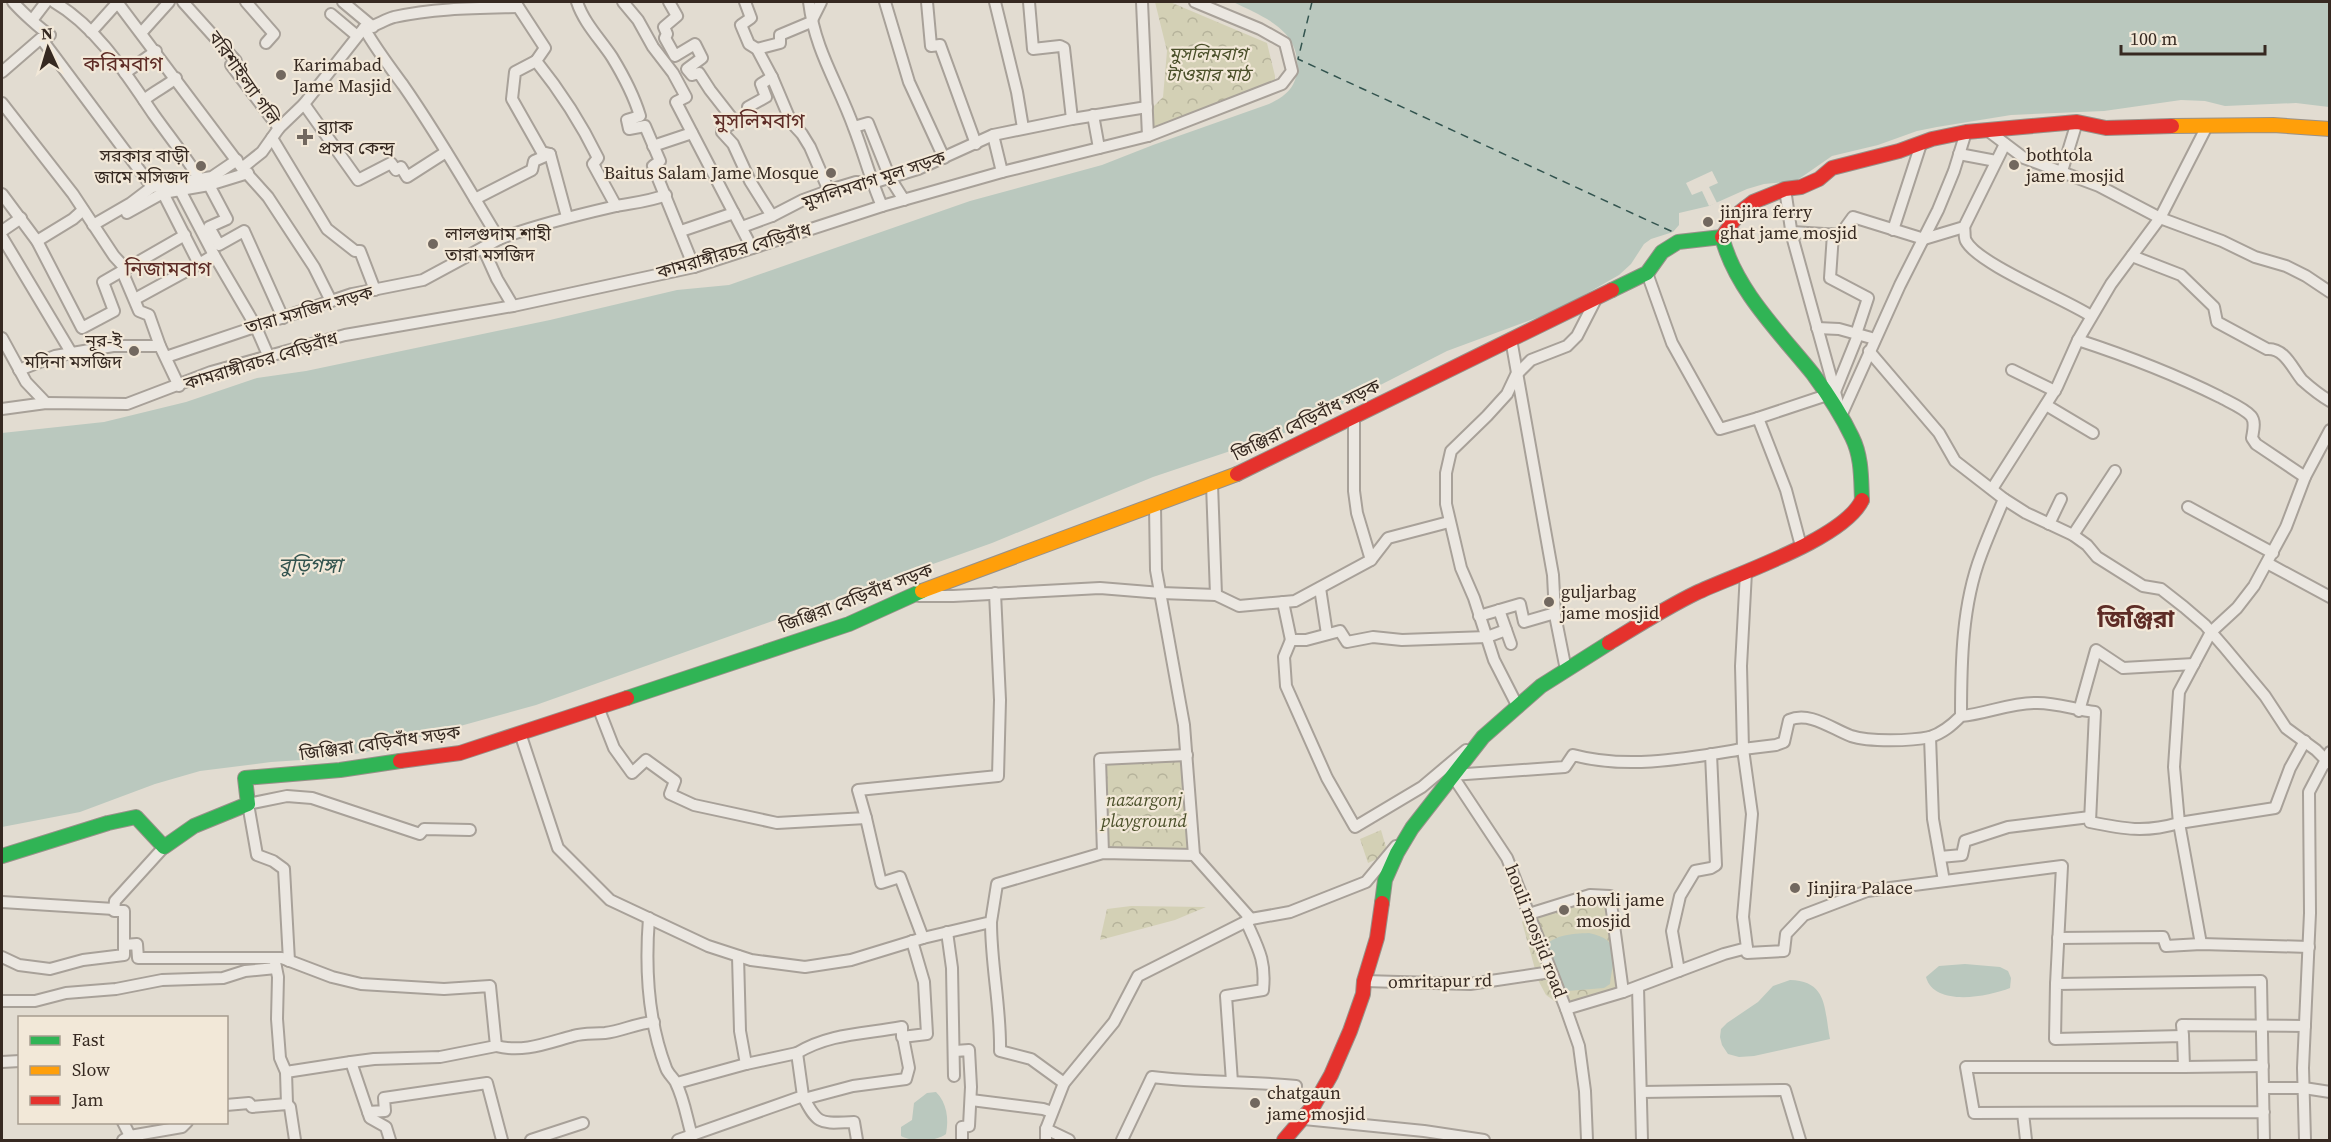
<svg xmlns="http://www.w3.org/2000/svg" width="2331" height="1142" viewBox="0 0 2331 1142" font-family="'Source Serif 4','Noto Sans Bengali',serif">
  <defs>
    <pattern id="park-crowns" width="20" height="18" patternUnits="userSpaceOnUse" patternTransform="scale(1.5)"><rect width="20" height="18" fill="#d3d0b5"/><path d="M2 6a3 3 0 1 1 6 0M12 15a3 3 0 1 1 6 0" fill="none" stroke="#b6b39b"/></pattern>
  </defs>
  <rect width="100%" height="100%" fill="#e2dcd1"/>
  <g fill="url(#park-crowns)">
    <path d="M1155 2H1170L1267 43 1275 76V84L1151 129 1152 108 1163 97 1167 51Z"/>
    <path d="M1187 755 1194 855 1103 853 1100 759Z"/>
    <path d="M1381 830 1388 854 1368 863 1360 839Z"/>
    <path d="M1572 899 1612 901C1623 924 1630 968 1617 991L1566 1009 1546 995 1538 980 1522 922 1529 914Z"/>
    <path d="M1131 906 1206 907 1175 920 1100 940 1107 909Z"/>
  </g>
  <g fill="#bac8be">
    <path d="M1233 2H2329V107L2296 103 2225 106 2205 101 2181 100 2104 111 2011 115 1937 127 1917 131 1878 145 1832 156 1796 181 1764 184 1747 189 1709 206 1679 213V225L1673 232 1651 239 1644 244 1631 264 1619 275 1558 310 1447 351 1290 431 1153 477 992 543 536 705 366 752 331 758 271 762 200 771 155 784 80 812 2 827V433L104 422 186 402 257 378 306 371 550 320 677 290 729 285 970 201 1102 165 1153 145 1269 104C1284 97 1295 89 1297 71 1301 30 1264 17 1233 2Z"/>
    <path d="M1589 933C1623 940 1613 958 1610 984L1604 988 1567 991 1560 984 1543 947C1557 934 1571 934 1589 933Z"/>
    <path d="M1965 964 2000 967 2008 971 2011 978 2010 988C1987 997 1934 1007 1926 977L1939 966Z"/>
    <path d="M1790 980C1828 981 1824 1009 1830 1039L1754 1056 1739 1057 1728 1054 1722 1045 1720 1037 1721 1029 1727 1023 1758 1002 1773 986Z"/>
    <path d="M936 1092C947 1103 949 1119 946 1134 936 1142 911 1142 901 1136V1127L912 1120 914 1103 927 1093Z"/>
  </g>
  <path fill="#e2dcd1" d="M1712 171 1718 183 1709 187 1717 203 1709 206 1702 191 1692 195 1686 183Z"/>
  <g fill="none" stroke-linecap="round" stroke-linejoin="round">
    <path stroke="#33544f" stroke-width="1.5" stroke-dasharray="8 6" stroke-linecap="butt" d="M1312 2 1298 59 1673 232"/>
    <defs>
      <g id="street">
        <path d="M54 2C97 27 126 74 154 115 169 136 185 156 199 178"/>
        <path d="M117 2 242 168 268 197 314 267 331 301"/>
        <path d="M183 2 236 61 231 65 279 128"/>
        <path d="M246 2 274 34 266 43"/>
        <path d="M343 2 373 27"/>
        <path d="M515 2 545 48 536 61C561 92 581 123 598 158L593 164 616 206"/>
        <path d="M577 2C584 23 600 39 612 57 623 75 634 96 640 116L627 120 629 129 645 126 660 161 653 166 694 267"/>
        <path d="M623 2 638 20 653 47 673 73 686 97 676 102 752 248"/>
        <path d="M669 2 677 16 664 27 667 34 665 38 675 56 695 44 702 58 687 69 692 75 699 73 710 90 735 122 723 129 722 132 733 144 750 181 772 216"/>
        <path d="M745 2 751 18 741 25 749 44 757 49 772 77 791 122 802 134 810 147 829 191"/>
        <path d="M809 2C815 51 838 83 854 128 864 154 871 181 882 206"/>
        <path d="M885 2 909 82 944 158"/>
        <path d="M927 2 931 46 940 45 976 144"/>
        <path d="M995 2 1017 92 1023 128"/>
        <path d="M1029 2 1033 49 1060 46 1064 48 1072 119"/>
        <path d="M1142 2 1148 136"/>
        <path d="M331 14 356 35"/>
        <path d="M33 19 46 2"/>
        <path d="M91 32 118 2"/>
        <path d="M142 32 169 2"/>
        <path d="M43 41 152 187"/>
        <path d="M757 49 780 43V35L811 22 821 2"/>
        <path d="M536 61 515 72 512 99 542 152 550 154 567 217"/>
        <path d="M2 72 40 39 43 41 50 35C40 29 21 11 13 2"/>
        <path d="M125 73 156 51"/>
        <path d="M144 100C155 91 165 87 176 78"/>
        <path d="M2 103 73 194 114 256 126 269 122 271 139 311 149 315 160 346 179 386"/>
        <path d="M304 104 358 180 391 163 396 170 401 167 407 177 446 152"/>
        <path d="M1093 115 1099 148"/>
        <path d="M735 122 749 114 748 107 766 97 761 84 772 77"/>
        <path d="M854 127 868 123 890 178 904 200"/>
        <path d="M1987 130 2024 158 2099 186 2160 218 2222 241 2255 257 2286 266 2306 276 2330 292"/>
        <path d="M993 135 1002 172"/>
        <path d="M272 138 327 229 355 251H360L375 290"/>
        <path d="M653 146 692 133"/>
        <path d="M1959 154 1996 161"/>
        <path d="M242 168 262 152 279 128 304 104 364 28C375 27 383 20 394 17 434 8 477 8 518 7"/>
        <path d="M2062 171 2077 122"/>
        <path d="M248 173 209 185 227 219 209 227 219 245 244 231 283 318"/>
        <path d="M165 185 163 193 199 264 214 255 255 325 268 355"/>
        <path d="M1785 189 1792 236 1840 410"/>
        <path d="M181 192 214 255"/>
        <path d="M2 194 37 241 82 328 114 311 103 282 122 271"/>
        <path d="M475 199 532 170 534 161 550 154"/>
        <path d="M127 213 163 193 209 185"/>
        <path d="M93 225 131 203 152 187 212 177 237 160"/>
        <path d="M742 227 772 216 803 200 836 188 856 182 872 183 918 169 993 135 1072 119 1147 107"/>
        <path d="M1964 227C1965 231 1964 238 1966 241 1978 264 2065 299 2091 316"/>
        <path d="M1893 230 1921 144"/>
        <path d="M2 231 21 218"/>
        <path d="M681 231 734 213"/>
        <path d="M1792 232 1840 235 1853 217 1924 239 1964 227 2005 144"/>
        <path d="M1833 234 1830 278 1868 298 1856 334"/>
        <path d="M2 237 72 354"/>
        <path d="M499 239C536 225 573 216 612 207 630 203 648 202 666 195"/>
        <path d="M37 241 73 219 83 210"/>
        <path d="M483 248 497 279 513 306"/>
        <path d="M2132 256 2181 275 2214 307 2217 322 2267 349C2285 348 2292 368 2302 380 2311 388 2319 395 2330 401"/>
        <path d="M126 269 185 235"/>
        <path d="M1647 273 1672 343 1720 429 1758 418 1786 490 1801 546"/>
        <path d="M135 299 199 264"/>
        <path d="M1817 328 1839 329 1875 339"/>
        <path d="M2 338 26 382 46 403"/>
        <path d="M1511 339 1553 575 1555 615 1566 670"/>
        <path d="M2078 340C2127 356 2174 374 2220 397 2229 402 2244 408 2251 416 2256 422 2253 431 2252 438L2256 444 2305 477"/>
        <path d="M1869 351 1939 433 1955 461 2004 499 2026 513 2073 535 2087 545 2097 557 2143 586 2161 589 2184 607 2205 625 2225 648 2265 696 2286 728 2316 750 2330 764"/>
        <path d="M166 357 352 294 423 280 499 239C468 188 438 135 403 85 389 66 376 49 364 28"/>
        <path d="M19 370 55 356 113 346H160"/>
        <path d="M2012 370 2055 391"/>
        <path d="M1835 392 1858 335"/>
        <path d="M2046 405 2093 433"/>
        <path d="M2 409 46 403 127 404 211 372 345 335 513 306 694 267 882 206 1002 172 1148 136 1282 84 1292 71 1285 43 1260 29 1195 2"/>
        <path d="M1354 416V491L1357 513 1371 560"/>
        <path d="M1841 416 1900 285 1938 210 1954 171 1966 132"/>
        <path d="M1758 418 1827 395"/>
        <path d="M1212 484 1216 595"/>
        <path d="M1992 489 2057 387 2078 340 2111 284 2160 218 2207 126"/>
        <path d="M1155 506 1156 570 1184 725 1194 855"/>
        <path d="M2188 507 2273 553"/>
        <path d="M2049 524 2061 499"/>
        <path d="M2073 535 2115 471"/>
        <path d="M2267 563 2330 597"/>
        <path d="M1746 572 1741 666 1743 749 1776 745 1784 742 1789 720C1810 711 1832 729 1851 736 1869 742 1911 741 1930 737 1943 733 1952 725 1961 716 1986 714 2009 703 2035 703 2055 702 2075 710 2095 712L2090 822C2124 829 2145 833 2179 823L2201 944"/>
        <path d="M1320 588 1327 634"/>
        <path d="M919 596H953L1100 588 1161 593 1216 595 1239 606 1295 601 1371 560 1388 538 1449 522"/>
        <path d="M1283 602 1291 640"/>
        <path d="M1499 610 1511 644"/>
        <path d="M1479 616 1520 604 1524 622 1555 613"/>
        <path d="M598 707 614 748 632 773 646 760 675 781 670 794 694 805 777 823 866 818 858 790 998 776 1000 700 995 593"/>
        <path d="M1518 707 1494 660 1474 598 1461 568 1446 504V473L1451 451 1487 416 1507 394 1516 375 1531 360 1567 346 1577 336 1596 299"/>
        <path d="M2079 711 2096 650 2123 668 2194 664"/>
        <path d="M1961 716C1961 662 1962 605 1981 555 1988 536 1996 518 2004 499"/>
        <path d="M520 733 558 848 610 900 708 946 751 960 805 967 851 960 923 938 991 922 997 884 1103 853 1194 855 1251 919 1138 976 1114 1022 1064 1083 1046 1129V1140"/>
        <path d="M1930 737 1933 819 1944 881"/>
        <path d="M2305 741 2290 768 2275 808 2179 823 2174 767 2179 692 2211 632 2237 608 2254 586 2286 527 2305 477 2330 430"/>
        <path d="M1743 749 1752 814 1743 917 1747 948 1724 954 1623 992 1566 1009 1507 858 1452 775 1565 767 1573 755C1628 770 1688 758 1743 749Z"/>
        <path d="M1466 750 1422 787 1355 827 1327 778 1286 686 1284 657 1291 640H1306L1340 631 1347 642 1373 637 1402 640 1487 637 1506 630"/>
        <path d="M866 818 881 883 900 877 923 938"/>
        <path d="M1103 853 1100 759 1187 755"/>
        <path d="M1940 857 1962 855 1965 841 2008 827 2090 817"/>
        <path d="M2 902 114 909"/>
        <path d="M1529 914 1590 895 1610 896 1623 992"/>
        <path d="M649 918C645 968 648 1021 666 1068 668 1074 674 1078 676 1083 684 1099 687 1119 692 1136"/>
        <path d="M1251 919 1290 912 1366 882 1396 846"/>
        <path d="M991 922C991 966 1001 1008 1000 1051L1031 1059 1064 1083"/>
        <path d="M947 932 952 968 954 1076"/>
        <path d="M2058 938 2163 937 2166 946 2201 944 2309 947"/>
        <path d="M124 945 137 944 138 958H282L332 977 361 984 444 989 490 986 496 1046 440 1057 374 1059 351 1062 370 1118 386 1127 390 1140"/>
        <path d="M1747 948V953L1784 951 1786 934 1804 915 1867 891 2062 866 2056 984"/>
        <path d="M738 956 740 1031 746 1064"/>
        <path d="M2 957 19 965 50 969 83 960 124 955V911H114L115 901 164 847"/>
        <path d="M289 961 284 869 273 861 257 855 248 804 287 796 312 798 420 834 424 829 470 830"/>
        <path d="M275 962 278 977 277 1019 280 1058 286 1072 287 1104"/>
        <path d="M1679 971 1672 931 1680 896 1695 871 1711 868 1716 865 1711 754"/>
        <path d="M1364 981 1470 984 1551 972"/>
        <path d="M1638 987 1642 1140"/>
        <path d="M2 1001H35L66 993 116 989 162 980 223 978 245 971 276 968"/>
        <path d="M1566 1009 1579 1046 1585 1091 1587 1140"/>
        <path d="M2183 1036 2182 1025 2305 1026"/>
        <path d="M496 1046C523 1053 547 1043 573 1036 583 1033 594 1034 605 1033 622 1031 637 1023 654 1022"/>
        <path d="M955 1051 969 1050 971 1087 969 1126 962 1127V1140"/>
        <path d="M2 1062 20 1061"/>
        <path d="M2184 1067 2263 1066"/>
        <path d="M286 1072 351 1062"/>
        <path d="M1232 1082 1226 996 1263 990C1266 960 1258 948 1246 921"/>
        <path d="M677 1083 746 1064 797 1053"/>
        <path d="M2265 1088H2304L2330 1092"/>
        <path d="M1641 1092 1785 1090 1800 1140"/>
        <path d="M803 1096C818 1127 822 1123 854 1122L857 1140"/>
        <path d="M804 1099 853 1086 906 1079 909 1068 903 1037"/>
        <path d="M971 1100 1043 1109 1052 1112"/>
        <path d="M226 1105 249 1103 252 1107 287 1104 290 1107 295 1140"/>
        <path d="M368 1112 385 1111 384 1098 487 1083 502 1140"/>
        <path d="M2264 1112 1974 1113 1966 1067H2184L2183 1036 2055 1039 2056 984 2261 981 2264 1140"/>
        <path d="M2023 1113 2026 1140"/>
        <path d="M1304 1119 1424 1131 1484 1140"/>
        <path d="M123 1122 130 1136"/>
        <path d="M1046 1129 1069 1140"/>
        <path d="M123 1140 130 1136 182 1127 187 1122"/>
        <path d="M531 1140 583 1123"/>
        <path d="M678 1140 803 1096 797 1053C830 1033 865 1034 902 1027V1037L927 1034 924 982 912 941"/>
        <path d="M1122 1140 1152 1077C1200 1083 1248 1081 1296 1086"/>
        <path d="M2305 1140 2303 1068 2310 913 2309 792 2330 752"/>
      </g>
      <g id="fast">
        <path d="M1722 237C1735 289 1780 333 1813 374 1827 393 1842 416 1852 437 1862 457 1861 479 1862 500"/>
        <path d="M1612 290 1647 273 1662 252 1678 242 1722 237"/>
        <path d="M627 698 849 624 922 591"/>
        <path d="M2 856 108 823 136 817 164 847 194 826 248 804 245 778 340 770 400 761"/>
        <path d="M1382 903 1385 880 1397 853 1412 828 1483 737 1541 686 1609 643"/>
      </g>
      <g id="slow">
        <path d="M2172 126 2273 125 2330 129"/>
        <path d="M922 591 1237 474"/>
      </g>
      <g id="jam">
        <path d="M1722 237 1740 212 1753 202 1785 189 1801 187 1819 179 1832 168 1899 151 1932 139 1966 132 2077 122 2106 128 2172 126"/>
        <path d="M1237 474 1612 290"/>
        <path d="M1609 643C1637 626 1667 607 1696 593 1736 574 1844 539 1862 500"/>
        <path d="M400 761 460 753 627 698"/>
        <path d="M1284 1140 1314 1105 1331 1075 1350 1031 1363 994 1364 981 1377 938 1382 903"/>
      </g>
    </defs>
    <use href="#street" stroke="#a8a199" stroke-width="14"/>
    <use href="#fast" stroke="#989189" stroke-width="16"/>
    <use href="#slow" stroke="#989189" stroke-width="16"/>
    <use href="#jam" stroke="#989189" stroke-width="16"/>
    <use href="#street" stroke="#ebe7e1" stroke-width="10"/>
    <use href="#fast" stroke="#30b455" stroke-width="14"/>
    <use href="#slow" stroke="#ff9f0a" stroke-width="14"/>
    <use href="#jam" stroke="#e5322d" stroke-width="14"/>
  </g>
  <g fill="#72685f" stroke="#f2e8d8" stroke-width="2">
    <circle cx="281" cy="75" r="6"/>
    <path d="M302 128h6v6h6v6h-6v6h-6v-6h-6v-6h6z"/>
    <circle cx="2014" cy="165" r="6"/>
    <circle cx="201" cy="166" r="6"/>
    <circle cx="831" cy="173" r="6"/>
    <circle cx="1708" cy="222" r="6"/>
    <circle cx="433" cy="244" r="6"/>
    <circle cx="134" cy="351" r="6"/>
    <circle cx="1549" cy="602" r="6"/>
    <circle cx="1795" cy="888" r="6"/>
    <circle cx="1564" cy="910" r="6"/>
    <circle cx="1255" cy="1103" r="6"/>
  </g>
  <g text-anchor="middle" stroke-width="4.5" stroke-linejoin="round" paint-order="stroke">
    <g font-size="18" font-style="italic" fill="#4b502a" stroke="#f2e8d8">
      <text x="1208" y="60">মুসলিমবাগ<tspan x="1208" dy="21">টাওয়ার মাঠ</tspan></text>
      <text x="1144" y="806">nazargonj<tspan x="1144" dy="21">playground</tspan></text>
    </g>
    <g font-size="18" fill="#362921" stroke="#f2e8d8" text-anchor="start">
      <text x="293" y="71">Karimabad<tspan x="293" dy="21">Jame Masjid</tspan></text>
      <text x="318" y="133">ব্র্যাক<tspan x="318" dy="21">প্রসব কেন্দ্র</tspan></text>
      <text x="2026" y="161">bothtola<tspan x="2026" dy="21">jame mosjid</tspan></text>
      <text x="189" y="162" text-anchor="end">সরকার বাড়ী<tspan x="189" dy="21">জামে মসিজদ</tspan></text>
      <text x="819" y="179" text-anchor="end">Baitus Salam Jame Mosque</text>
      <text x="1720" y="218">jinjira ferry<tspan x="1720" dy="21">ghat jame mosjid</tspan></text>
      <text x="445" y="240">লালগুদাম শাহী<tspan x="445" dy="21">তারা মসজিদ</tspan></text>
      <text x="122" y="347" text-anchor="end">নূর-ই<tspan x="122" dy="21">মদিনা মসজিদ</tspan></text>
      <text x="1561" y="598">guljarbag<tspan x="1561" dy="21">jame mosjid</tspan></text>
      <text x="1807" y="894">Jinjira Palace</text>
      <text x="1576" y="906">howli jame<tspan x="1576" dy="21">mosjid</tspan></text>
      <text x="1267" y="1099">chatgaun<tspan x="1267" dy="21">jame mosjid</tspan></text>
    </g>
    <g font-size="18" fill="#362921" stroke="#f2e8d8">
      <text transform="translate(244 78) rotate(55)" y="6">বরিশাইল্যা গলি</text>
      <text transform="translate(874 180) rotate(-18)" y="6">মুসলিমবাগ মূল সড়ক</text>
      <text transform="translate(734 251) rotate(-16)" y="6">কামরাঙ্গীরচর বেড়িবাঁধ</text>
      <text transform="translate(309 310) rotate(-16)" y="6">তারা মসজিদ সড়ক</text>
      <text transform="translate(261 361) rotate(-17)" y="6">কামরাঙ্গীরচর বেড়িবাঁধ</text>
      <text transform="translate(1306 420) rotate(-26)" y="6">জিঞ্জিরা বেড়িবাঁধ সড়ক</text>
      <text transform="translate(856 598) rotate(-21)" y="6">জিঞ্জিরা বেড়িবাঁধ সড়ক</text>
      <text transform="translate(380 743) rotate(-8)" y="6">জিঞ্জিরা বেড়িবাঁধ সড়ক</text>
      <text transform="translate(1536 931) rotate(69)" y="6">houli mosjid road</text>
      <text transform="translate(1440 981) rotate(-1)" y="6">omritapur rd</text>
    </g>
    <g font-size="20" font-style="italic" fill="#33544f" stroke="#f2e8d8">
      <text x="310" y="572">বুড়িগঙ্গা</text>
    </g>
    <g font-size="21" fill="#5e2c26" stroke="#f2e8d8">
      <text x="123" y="71">করিমবাগ</text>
      <text x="759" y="128">মুসলিমবাগ</text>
      <text x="168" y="276">নিজামবাগ</text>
    </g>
    <g font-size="24" font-weight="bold" fill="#5e2c26" stroke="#f2e8d8">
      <text x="2136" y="627">জিঞ্জিরা</text>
    </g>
  </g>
  <rect width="2331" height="1142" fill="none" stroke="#362921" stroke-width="6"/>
  <rect x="18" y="1016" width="210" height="108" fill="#f2e8d8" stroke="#a79c8f" stroke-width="1.5"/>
  <rect x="30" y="1036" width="30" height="9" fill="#30b455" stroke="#a79c8f" stroke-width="1.5"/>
  <text x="72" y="1046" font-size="18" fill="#362921">Fast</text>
  <rect x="30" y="1066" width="30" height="9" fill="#ff9f0a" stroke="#a79c8f" stroke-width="1.5"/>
  <text x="72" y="1076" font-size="18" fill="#362921">Slow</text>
  <rect x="30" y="1096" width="30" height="9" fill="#e5322d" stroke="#a79c8f" stroke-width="1.5"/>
  <text x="72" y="1106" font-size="18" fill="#362921">Jam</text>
  <g transform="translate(48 48) rotate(356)" stroke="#f2e8d8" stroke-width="4.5" paint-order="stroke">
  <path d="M0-4.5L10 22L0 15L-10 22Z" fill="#362921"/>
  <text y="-9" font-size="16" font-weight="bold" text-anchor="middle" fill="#362921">N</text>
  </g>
  <path d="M2121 45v9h144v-9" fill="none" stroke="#362921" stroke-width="3"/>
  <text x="2130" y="45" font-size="18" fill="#362921" stroke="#f2e8d8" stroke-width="4.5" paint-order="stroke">100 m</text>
</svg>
